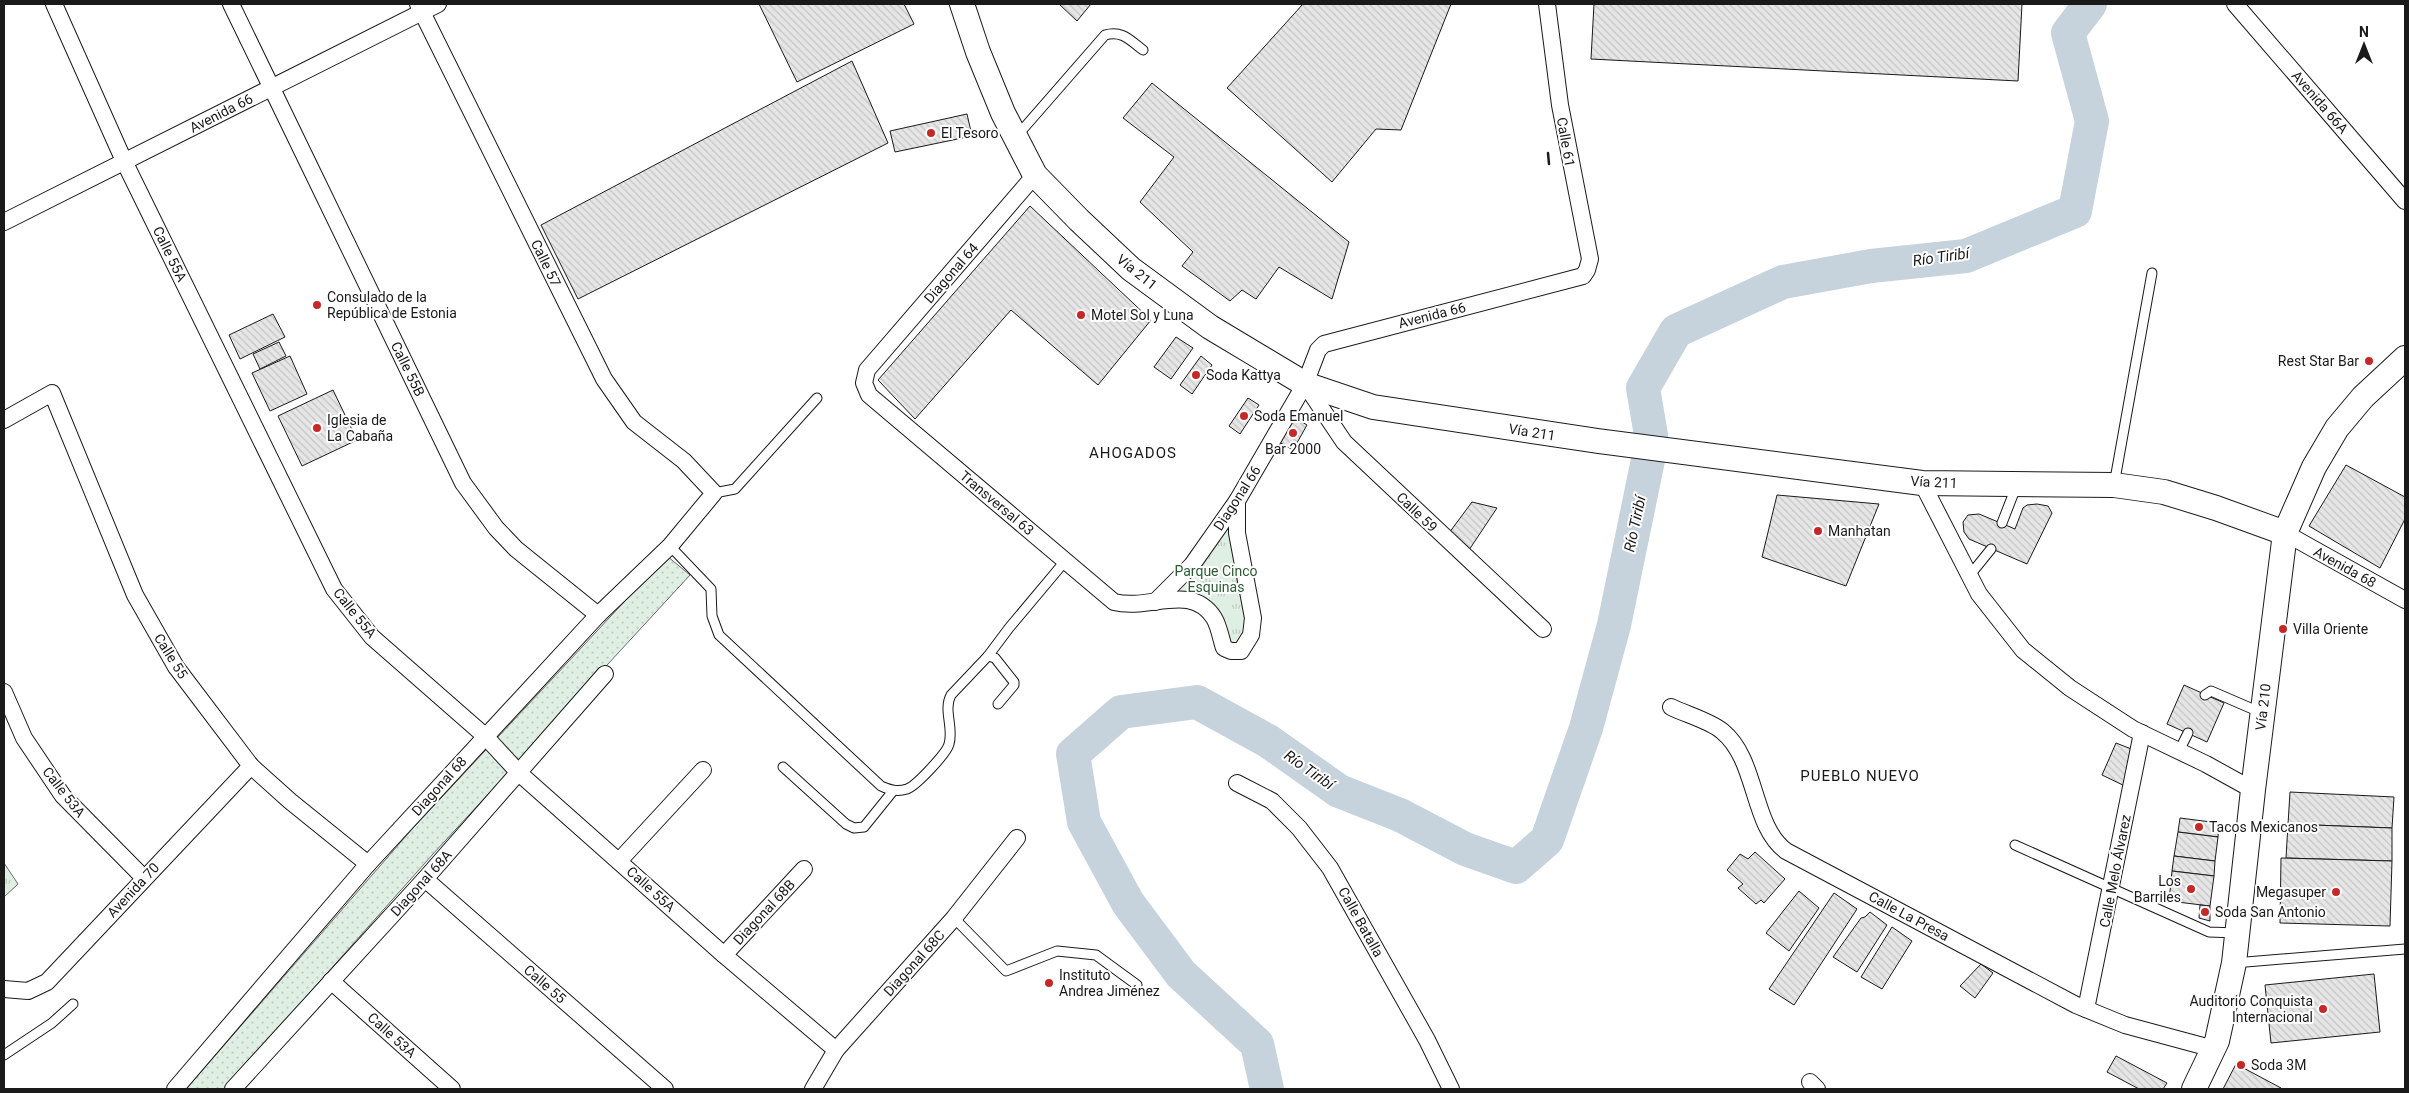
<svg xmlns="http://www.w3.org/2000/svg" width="2409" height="1093" viewBox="0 0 2409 1093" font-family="Roboto,sans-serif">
  <defs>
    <pattern id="grass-dots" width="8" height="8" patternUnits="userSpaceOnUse" patternTransform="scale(1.25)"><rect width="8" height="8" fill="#e0efe3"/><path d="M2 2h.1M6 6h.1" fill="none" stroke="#c0ccc2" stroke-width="1.8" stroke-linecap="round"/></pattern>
    <pattern id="park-tufts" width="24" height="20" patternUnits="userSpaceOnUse" patternTransform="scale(1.25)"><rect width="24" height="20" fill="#e0efe3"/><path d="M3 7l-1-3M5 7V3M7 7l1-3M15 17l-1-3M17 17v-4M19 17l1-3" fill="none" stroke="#c0ccc2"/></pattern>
    <pattern id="building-back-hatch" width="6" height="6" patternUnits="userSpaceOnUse" patternTransform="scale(1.25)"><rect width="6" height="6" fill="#e6e6e6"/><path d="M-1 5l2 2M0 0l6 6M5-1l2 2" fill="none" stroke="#c5c5c5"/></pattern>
  </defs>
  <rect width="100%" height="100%" fill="#fff"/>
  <path fill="url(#grass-dots)" stroke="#6a6a6a" d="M667 556 690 575 433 854 224 1089H186L413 828Z"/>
  <g fill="url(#park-tufts)" stroke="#6a6a6a">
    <path d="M1230 521 1249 619 1247 635 1232 648 1220 618 1174 594Z"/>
    <path d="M4 863 18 884 4 897Z"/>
  </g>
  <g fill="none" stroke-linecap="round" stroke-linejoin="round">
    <g stroke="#c6d2dc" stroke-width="34">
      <path d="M1651 435 1643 388 1676 331 1783 282 1871 266 1966 256 2075 211 2092 121 2068 33 2090 4"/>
      <path d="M1267 1089 1257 1044 1181 974 1128 903 1084 822 1073 754 1121 712 1197 702 1268 741 1339 791 1400 815 1465 849 1516 867 1547 840 1586 728 1614 625 1649 455"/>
    </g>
  </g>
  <g fill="url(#building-back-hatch)" stroke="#1a1a1a">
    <path d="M759 4H904L914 24 797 82Z"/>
    <path d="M1059 4H1091L1077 21Z"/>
    <path d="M1303 4H1451L1401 130 1376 129 1332 182 1227 88Z"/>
    <path d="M1594 4H2022L2018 81 1591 59Z"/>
    <path d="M852 61 888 143 578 299 541 225Z"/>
    <path d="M1152 83 1349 242 1332 299 1279 267 1256 299 1242 290 1230 301 1182 266 1193 252 1140 202 1174 157 1123 118Z"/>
    <path d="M967 114 972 136 895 152 890 131Z"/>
    <path d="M1030 206 1151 320 1098 385 1011 310 915 419 878 380Z"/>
    <path d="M273 314 285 337 240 359 229 335Z"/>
    <path d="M1176 337 1193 348 1171 379 1154 367Z"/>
    <path d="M279 342 286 356 260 369 253 354Z"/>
    <path d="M290 356 307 394 270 411 252 373Z"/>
    <path d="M1201 356 1212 365 1192 394 1180 385Z"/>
    <path d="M333 390 357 440 302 466 278 416Z"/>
    <path d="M1248 398 1259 405 1240 434 1229 426Z"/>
    <path d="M1294 417 1307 425 1293 450 1279 442Z"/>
    <path d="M2346 465 2405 497V519L2380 568 2309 526Z"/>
    <path d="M1777 495 1879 504 1846 586 1762 557Z"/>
    <path d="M1472 502 1497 508 1469 550 1449 533Z"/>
    <path d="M2037 504 2048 506 2052 513 2027 564 1969 539 1964 532 1963 522 1968 515 1979 514 2015 529 2023 508 2027 505Z"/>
    <path d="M2184 685 2224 703 2207 742 2167 724Z"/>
    <path d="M2116 743 2134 750 2127 787 2102 775Z"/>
    <path d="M2290 792 2394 797 2392 828 2288 824Z"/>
    <path d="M2180 818 2219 823 2218 837 2178 832Z"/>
    <path d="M2288 824 2392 828V861L2286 858Z"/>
    <path d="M2178 832 2218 837 2215 861 2174 856Z"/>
    <path d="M1755 852 1785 879 1764 903 1761 900 1756 904 1738 888 1743 884 1727 870 1740 854 1748 859Z"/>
    <path d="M2174 856 2215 861 2214 876 2172 871Z"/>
    <path d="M2281 858 2392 861 2390 926 2280 923Z"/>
    <path d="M2172 871 2214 876 2210 906 2169 901Z"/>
    <path d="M1799 891 1819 908 1789 951 1766 933Z"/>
    <path d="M1834 893 1857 909 1794 1005 1769 989Z"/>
    <path d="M2200 905 2210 906V921L2199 918Z"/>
    <path d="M1870 912 1887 925 1857 972 1833 957 1861 918 1865 917Z"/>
    <path d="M1892 927 1912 941 1882 989 1861 977Z"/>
    <path d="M1981 964 1993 973 1975 998 1960 986Z"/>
    <path d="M2374 974 2380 1032 2271 1043 2265 985Z"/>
    <path d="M2116 1056 2167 1083 2163 1089H2139L2107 1072Z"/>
    <path d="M2236 1064 2281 1088 2280 1089H2223Z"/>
  </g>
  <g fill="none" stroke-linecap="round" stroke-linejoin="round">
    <defs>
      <g id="lane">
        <path d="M1016 137 1105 35C1122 30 1130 40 1143 50"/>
        <path d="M2114 485 2152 273"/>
        <path d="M714 493 735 489 817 398"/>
        <path d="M2002 523 2016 487"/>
        <path d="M670 546 711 589 712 616 719 635 881 786C890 790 897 792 907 789 916 786 947 753 949 744 954 728 943 710 951 695L988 656 995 658 1014 682V685L998 704"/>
        <path d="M1970 575 1991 549"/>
        <path d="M988 656 1009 628 1066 560"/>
        <path d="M2205 695 2211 691 2262 713"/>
        <path d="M2179 751 2188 733"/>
        <path d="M783 767 846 824 854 828 864 827 893 791"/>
        <path d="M2015 845 2209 932 2237 933"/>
        <path d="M954 918 1006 971 1057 951 1096 955 1137 985"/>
        <path d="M2234 963 2405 949"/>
        <path d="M4 1055 52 1023 73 1004"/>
      </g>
      <g id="street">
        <path d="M54 4 124 161 334 589 372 637 485 736 519 773 724 955 836 1050"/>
        <path d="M231 4 463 483 496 528 516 549 598 615"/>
        <path d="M2235 4 2405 201"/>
        <path d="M1035 175 867 370 864 383 869 395 1114 602C1150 611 1191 582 1214 618 1219 626 1221 639 1224 648L1231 651H1241L1251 635 1253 618 1237 533V501"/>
        <path d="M4 222 438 4"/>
        <path d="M1305 384 1344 442 1543 629"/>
        <path d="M4 420 52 393 135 595 176 667 251 766 290 801 368 864"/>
        <path d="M1922 483 1979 594 2023 650 2070 688 2133 729 2206 764 2253 790"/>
        <path d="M2285 533 2405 600"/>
        <path d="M1155 602 1192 565 1237 501 1305 384 1318 350 1324 344 1583 276 1587 270 1590 259 1560 105 1547 4"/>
        <path d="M4 692 24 738 63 796 144 878"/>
        <path d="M1671 707C1685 714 1710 721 1722 731 1758 760 1751 825 1786 851L2076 1005 2125 1025 2214 1049"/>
        <path d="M1237 783 1272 801 1299 828 1330 868 1427 1040 1451 1089"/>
        <path d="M619 861 703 770"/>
        <path d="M425 879 665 1089"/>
        <path d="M724 955 804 869"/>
        <path d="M331 981 452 1089"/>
        <path d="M4 989 28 991 47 982 251 766"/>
        <path d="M2086 1009 2142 733"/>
        <path d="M1810 1082 1817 1089"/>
        <path d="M175 1089 368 864 598 615 670 546 714 493 684 461 634 422 604 379 418 4"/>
        <path d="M233 1089 425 879 605 674"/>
        <path d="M813 1089 836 1050 954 918 1017 838"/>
      </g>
      <g id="secondary">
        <path d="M962 4 978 52 1003 113 1035 175 1079 220 1131 269 1210 327 1305 384 1373 407 1598 441 1922 483 2114 485 2164 492 2216 508 2285 533"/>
        <path d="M2194 1089 2217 1041 2234 963 2253 790 2285 533 2314 467 2337 428 2363 397 2405 358"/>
      </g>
    </defs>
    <use href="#lane" stroke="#1a1a1a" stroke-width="11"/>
    <use href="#street" stroke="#1a1a1a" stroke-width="18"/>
    <use href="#secondary" stroke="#1a1a1a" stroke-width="26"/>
    <use href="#lane" stroke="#fff" stroke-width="9"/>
    <use href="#street" stroke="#fff" stroke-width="16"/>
    <use href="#secondary" stroke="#fff" stroke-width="24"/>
    <path stroke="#1a1a1a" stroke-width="2.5" d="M1548 153 1549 164"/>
  </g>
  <g fill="#c62828" stroke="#fff" stroke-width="2">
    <circle cx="931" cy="133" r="5"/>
    <circle cx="317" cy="305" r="5"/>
    <circle cx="1081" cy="315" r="5"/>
    <circle cx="2369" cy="361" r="5"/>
    <circle cx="1196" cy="375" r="5"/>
    <circle cx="1244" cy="416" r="5"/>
    <circle cx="317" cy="428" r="5"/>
    <circle cx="1293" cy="433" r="5"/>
    <circle cx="1818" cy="531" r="5"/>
    <circle cx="2283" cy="629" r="5"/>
    <circle cx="2199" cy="827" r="5"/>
    <circle cx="2191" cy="889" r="5"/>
    <circle cx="2336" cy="892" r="5"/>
    <circle cx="2205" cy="912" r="5"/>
    <circle cx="1049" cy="983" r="5"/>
    <circle cx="2323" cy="1009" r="5"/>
    <circle cx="2241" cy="1065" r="5"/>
  </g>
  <g text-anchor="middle" stroke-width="4" stroke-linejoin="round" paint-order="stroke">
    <g font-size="14" fill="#1a1a1a" stroke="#fff">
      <text transform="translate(2320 102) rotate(49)" y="5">Avenida 66A</text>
      <text transform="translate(221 113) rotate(-27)" y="5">Avenida 66</text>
      <text transform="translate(1566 142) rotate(80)" y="5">Calle 61</text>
      <text transform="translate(170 254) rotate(64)" y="5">Calle 55A</text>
      <text transform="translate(546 263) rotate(64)" y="5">Calle 57</text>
      <text transform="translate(1137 272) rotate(39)" y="5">Vía 211</text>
      <text transform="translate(951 273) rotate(-49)" y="5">Diagonal 64</text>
      <text transform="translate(1432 315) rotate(-14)" y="5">Avenida 66</text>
      <text transform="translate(408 369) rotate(64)" y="5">Calle 55B</text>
      <text transform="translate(1532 432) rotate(9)" y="5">Vía 211</text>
      <text transform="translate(1934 482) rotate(3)" y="5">Vía 211</text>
      <text transform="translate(1237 498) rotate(-57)" y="5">Diagonal 66</text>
      <text transform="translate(997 503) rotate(40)" y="5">Transversal 63</text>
      <text transform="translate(1417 512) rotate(44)" y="5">Calle 59</text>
      <text transform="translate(2345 567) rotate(29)" y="5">Avenida 68</text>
      <text transform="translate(355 613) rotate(51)" y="5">Calle 55A</text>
      <text transform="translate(171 656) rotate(58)" y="5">Calle 55</text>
      <text transform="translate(2263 707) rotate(-83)" y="5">Vía 210</text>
      <text transform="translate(439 786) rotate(-48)" y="5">Diagonal 68</text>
      <text transform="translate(64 792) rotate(52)" y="5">Calle 53A</text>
      <text transform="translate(2115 871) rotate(-79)" y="5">Calle Melo Álvarez</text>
      <text transform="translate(421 883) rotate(-48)" y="5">Diagonal 68A</text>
      <text transform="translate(651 889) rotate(42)" y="5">Calle 55A</text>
      <text transform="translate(133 890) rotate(-47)" y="5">Avenida 70</text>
      <text transform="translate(764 912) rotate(-47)" y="5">Diagonal 68B</text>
      <text transform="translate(1909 916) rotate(28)" y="5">Calle La Presa</text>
      <text transform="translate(1361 922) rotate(61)" y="5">Calle Batalla</text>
      <text transform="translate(914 963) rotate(-48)" y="5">Diagonal 68C</text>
      <text transform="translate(545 984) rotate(41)" y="5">Calle 55</text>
      <text transform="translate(392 1035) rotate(42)" y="5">Calle 53A</text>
    </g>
    <g font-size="14" fill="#1a1a1a" stroke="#fff" text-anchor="start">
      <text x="941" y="138">El Tesoro</text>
      <text x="327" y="302">Consulado de la<tspan x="327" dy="16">República de Estonia</tspan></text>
      <text x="1091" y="320">Motel Sol y Luna</text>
      <text x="2359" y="366" text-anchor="end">Rest Star Bar</text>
      <text x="1206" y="380">Soda Kattya</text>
      <text x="1254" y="421">Soda Emanuel</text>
      <text x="327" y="425">Iglesia de<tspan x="327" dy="16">La Cabaña</tspan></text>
      <text x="1293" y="454" text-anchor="middle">Bar 2000</text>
      <text x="1828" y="536">Manhatan</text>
      <text x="2293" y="634">Villa Oriente</text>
      <text x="2209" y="832">Tacos Mexicanos</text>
      <text x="2181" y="886" text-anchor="end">Los<tspan x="2181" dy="16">Barriles</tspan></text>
      <text x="2326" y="897" text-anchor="end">Megasuper</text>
      <text x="2215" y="917">Soda San Antonio</text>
      <text x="1059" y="980">Instituto<tspan x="1059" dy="16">Andrea Jiménez</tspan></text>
      <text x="2313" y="1006" text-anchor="end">Auditorio Conquista<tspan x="2313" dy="16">Internacional</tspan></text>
      <text x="2251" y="1070">Soda 3M</text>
    </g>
    <g font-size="14" fill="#2b5a34" stroke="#fff">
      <text x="1216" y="576">Parque Cinco<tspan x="1216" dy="16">Esquinas</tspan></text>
    </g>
    <g font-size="15" font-style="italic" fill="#1a1a1a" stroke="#fff">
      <text transform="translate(1941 257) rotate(-8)" y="5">Río Tiribí</text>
      <text transform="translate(1635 524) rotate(-78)" y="5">Río Tiribí</text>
      <text transform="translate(1309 770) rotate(35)" y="5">Río Tiribí</text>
    </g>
    <g font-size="15" letter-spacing="1" fill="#1a1a1a" stroke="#fff">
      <text x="1133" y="458">AHOGADOS</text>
      <text x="1860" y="781">PUEBLO NUEVO</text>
    </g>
  </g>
  <rect width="2409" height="1093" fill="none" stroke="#1a1a1a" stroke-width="10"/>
  <g transform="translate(2364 45)" stroke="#ffffff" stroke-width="4" paint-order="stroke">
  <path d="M0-4L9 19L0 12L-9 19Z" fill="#1a1a1a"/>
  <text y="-8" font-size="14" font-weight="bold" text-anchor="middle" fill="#1a1a1a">N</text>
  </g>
</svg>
